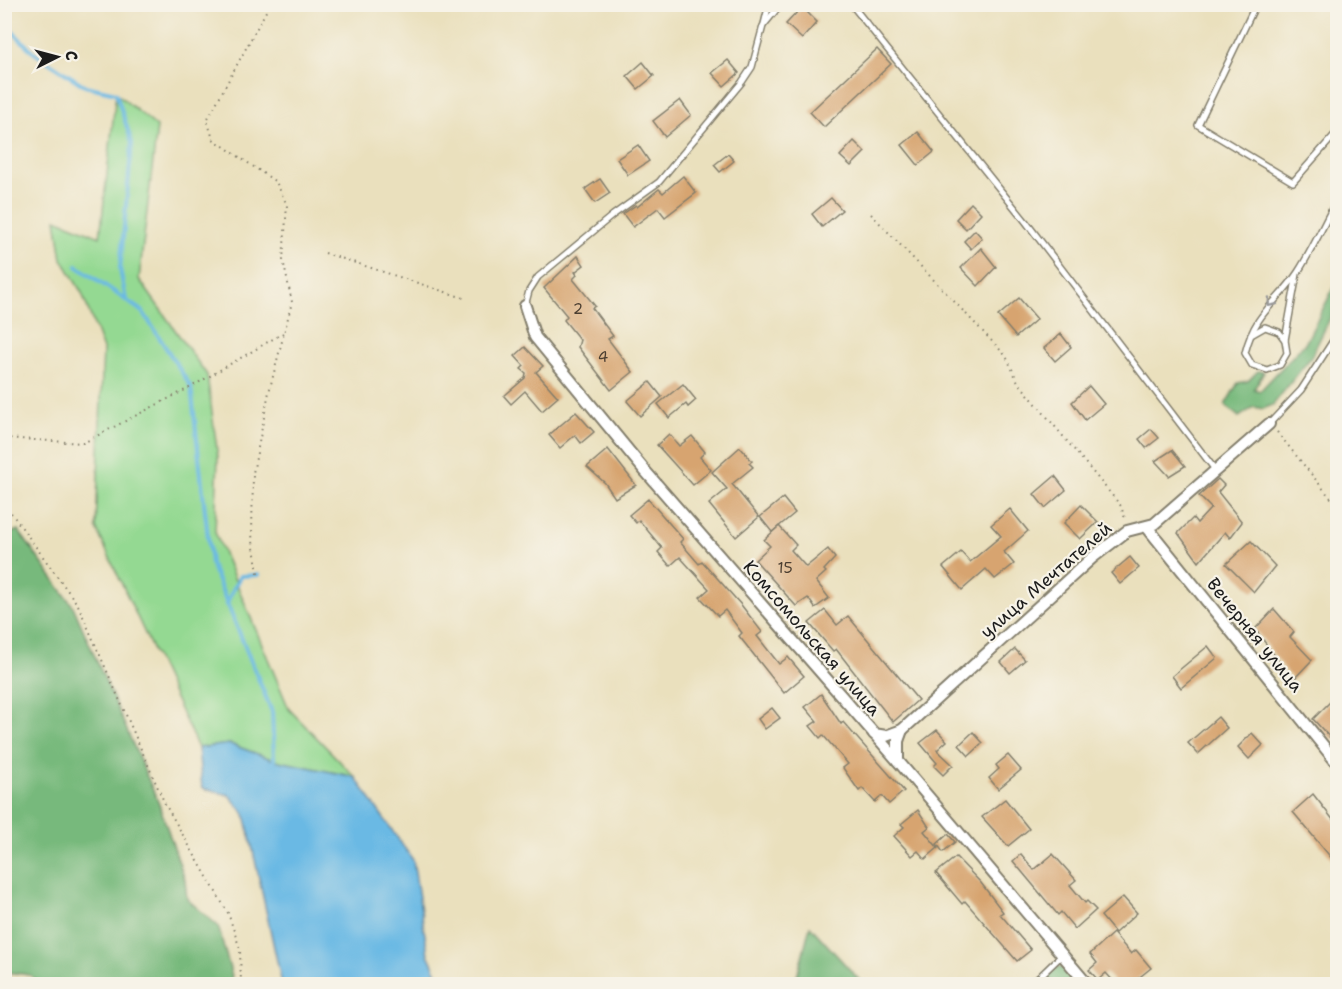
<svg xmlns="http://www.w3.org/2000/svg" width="1342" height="989" viewBox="0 0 1342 989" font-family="'Shantell Sans',sans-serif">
  <rect width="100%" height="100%" fill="#f7f3e8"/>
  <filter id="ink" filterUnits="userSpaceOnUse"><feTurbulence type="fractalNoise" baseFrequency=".0167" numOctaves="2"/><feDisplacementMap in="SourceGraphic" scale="12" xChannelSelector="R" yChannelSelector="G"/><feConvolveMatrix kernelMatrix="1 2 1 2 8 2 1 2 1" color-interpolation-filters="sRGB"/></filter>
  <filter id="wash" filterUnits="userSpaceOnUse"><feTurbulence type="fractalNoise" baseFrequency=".008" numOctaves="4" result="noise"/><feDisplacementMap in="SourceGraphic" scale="24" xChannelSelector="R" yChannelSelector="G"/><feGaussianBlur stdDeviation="1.35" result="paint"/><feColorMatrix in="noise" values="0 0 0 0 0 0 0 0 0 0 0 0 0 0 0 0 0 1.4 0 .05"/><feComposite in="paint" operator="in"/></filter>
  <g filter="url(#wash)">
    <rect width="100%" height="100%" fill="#eae0bd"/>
    <path fill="#94d992" stroke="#587a57" stroke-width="1.5" d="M116 93 157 127 139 279 207 375 218 457 215 532 289 709 355 777 274 760 230 744 198 748 96 528 103 349 82 293 62 259 56 219 100 237Z"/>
    <g fill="#77b97c" stroke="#4a6a4c" stroke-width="1.5">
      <path d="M1337 281V304L1311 357 1273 405 1263 409 1254 407 1239 417 1225 405 1238 383 1248 381 1258 371 1264 372 1254 389 1260 391 1306 342Z"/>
      <path d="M18 530 73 606 159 804 185 880 187 899 218 926 232 976 229 984H40L30 975 5 972 4 536Z"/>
      <path d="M810 926 863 984H795Z"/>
      <path d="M1058 966 1069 971 1072 983 1051 984 1049 973Z"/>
    </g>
    <path fill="#6ab9e4" stroke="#436a80" stroke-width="1.5" d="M230 744 274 760 355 777 413 860 428 954 442 984H282L245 814 229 795 202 788 198 748Z"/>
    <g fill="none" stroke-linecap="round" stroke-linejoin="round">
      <g stroke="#6ab9e4" stroke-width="4">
        <path d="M4 23 33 52 85 86 116 93 132 143 120 269 126 300"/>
        <path d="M77 266 143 312 191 387 211 564 272 712 274 760"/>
        <path d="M226 604 240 576 258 575"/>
      </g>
    </g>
    <g id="blocks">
      <g fill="#d7a470">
        <path d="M802 7 817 22 802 39 786 24Z"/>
        <path d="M877 49 891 64 824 127 810 112Z"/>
        <path d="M728 60 739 73 724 86 712 73Z"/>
        <path d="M643 62 654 76 638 89 627 76Z"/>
        <path d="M680 100 691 115 665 137 653 121Z"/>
        <path d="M918 132 934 152 918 165 902 145Z"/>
        <path d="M854 141 865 152 851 166 840 156Z"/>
        <path d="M638 145 649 161 628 175 617 159Z"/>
        <path d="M728 154 734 161 720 172 714 165Z"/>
        <path d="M683 176 696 193 665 217 658 208 633 227 623 214 636 205 637 207 659 189 663 193Z"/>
        <path d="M600 179 610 193 595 203 585 189Z"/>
        <path d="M831 198 842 210 822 227 812 214Z"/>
        <path d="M971 203 981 213 966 229 956 219Z"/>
        <path d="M975 230 982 238 971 249 964 241Z"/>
        <path d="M981 248 996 267 978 286 961 268Z"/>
        <path d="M578 256 584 265 575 272 577 275 573 279 595 306 592 308 613 336 608 339 633 372 611 390 578 347 580 340 564 320 567 316 544 288Z"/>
        <path d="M1019 298 1037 319 1016 337 998 316Z"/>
        <path d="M1061 334 1071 347 1055 361 1044 348Z"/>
        <path d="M525 347 543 366 536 372 558 397 542 411 525 391 511 404 504 396 525 378 526 373 521 369 524 366 515 356Z"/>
        <path d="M650 382 662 397 640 416 627 401Z"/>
        <path d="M683 384 696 400 688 407 686 404 669 418 658 404Z"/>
        <path d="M1089 386 1104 404 1085 420 1072 402Z"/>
        <path d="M576 412 594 432 581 443 575 435 560 448 549 435Z"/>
        <path d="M1151 429 1159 438 1146 448 1139 439Z"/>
        <path d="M669 434 679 446 692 436 705 452 700 457 711 470 693 485 657 445Z"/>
        <path d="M740 447 752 461 749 463 753 467 732 484 759 517 736 537 709 504 727 489 712 472Z"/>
        <path d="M608 449 636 485 615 498 605 483 587 467Z"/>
        <path d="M1172 450 1185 466 1169 476 1155 461Z"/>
        <path d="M1055 476 1066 490 1045 508 1034 494Z"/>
        <path d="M1218 479 1224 485 1218 492 1242 522 1230 538 1225 532 1199 562 1178 533 1193 518 1197 523 1211 508 1199 496Z"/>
        <path d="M783 498 795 513 772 532 760 517Z"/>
        <path d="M648 499 683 539 680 542 699 564 702 561 742 606 762 632 757 636 779 664 788 657 804 676 784 693 739 636 742 633 725 610 718 616 700 597 709 589 680 557 670 566 658 552 662 548 639 520 636 523 629 515Z"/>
        <path d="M1081 505 1098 522 1080 539 1064 523Z"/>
        <path d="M1010 509 1028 531 1004 552 1014 564 995 579 986 569 962 590 943 567 961 552 970 562 1001 536 991 525Z"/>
        <path d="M779 526 796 545 791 550 806 567 828 549 835 558 824 570 826 572 816 581 829 598 815 608 808 598 796 606 755 560 770 546 764 540Z"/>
        <path d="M1251 541 1275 566 1254 592 1226 564Z"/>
        <path d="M1130 557 1139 568 1120 584 1111 573Z"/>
        <path d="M1274 609 1294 632 1290 637 1312 660 1293 680 1255 629Z"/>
        <path d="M825 610 837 625 848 616 918 700 893 722 836 649 833 651 809 623Z"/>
        <path d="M1208 646 1217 658 1181 688 1172 676Z"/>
        <path d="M1015 649 1025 660 1010 673 1001 662Z"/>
        <path d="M821 694 841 724 843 722 904 791 889 804 882 796 875 802 862 788 859 791 843 768 848 764 823 735 820 738 810 726 817 721 805 707Z"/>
        <path d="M1338 694V734L1332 740 1313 719Z"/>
        <path d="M772 708 780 718 765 729 758 719Z"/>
        <path d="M1218 717 1227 728 1198 754 1188 743Z"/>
        <path d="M937 730 947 741 937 750 953 765 943 775 934 766 937 763 920 743Z"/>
        <path d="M973 732 983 743 969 756 959 745Z"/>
        <path d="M1252 733 1263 745 1249 759 1238 747Z"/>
        <path d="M1008 755 1021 770 998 789 989 778 999 769 996 765Z"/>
        <path d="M1313 794 1338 826V866L1293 812Z"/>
        <path d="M1005 799 1029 829 1008 846 982 817Z"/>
        <path d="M918 810 929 827 924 831 938 848 925 859 918 851 912 856 894 836 904 827 901 824Z"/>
        <path d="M948 834 955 842 943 852 937 844Z"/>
        <path d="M1021 854 1034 870 1053 854 1076 880 1070 885 1085 903 1087 901 1096 910 1075 929 1061 912 1058 915 1013 861Z"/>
        <path d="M956 857 981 883 1003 912 1000 914 1031 950 1017 961 965 901 962 904 936 873Z"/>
        <path d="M1123 897 1137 913 1115 933 1101 916Z"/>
        <path d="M1113 933 1131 954 1136 950 1151 968 1131 984H1116L1106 973 1098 980 1089 970 1097 963 1090 954Z"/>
      </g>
    </g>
  </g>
  <g filter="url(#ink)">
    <use href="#blocks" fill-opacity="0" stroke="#837e6c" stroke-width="1.5"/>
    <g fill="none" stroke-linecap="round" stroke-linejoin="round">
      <defs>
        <g id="service">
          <path d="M851 4 1026 222 1216 471"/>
          <path d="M1256 4 1198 125 1293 182 1338 131"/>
          <path d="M764 24 769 4"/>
          <path d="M1297 274 1285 340 1287 353 1280 365 1267 370 1252 365 1245 353C1256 310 1277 304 1298 272 1313 249 1324 223 1338 198"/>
          <path d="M525 306 529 291 538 277 613 215 659 182 742 82 752 67 763 26 781 4"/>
          <path d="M1251 335 1265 327 1279 332 1285 340"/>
          <path d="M1269 424 1301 390 1338 333"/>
          <path d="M1032 984 1062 955"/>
        </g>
        <g id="minor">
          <path d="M525 306 535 337 646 472 898 761 1087 984"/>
          <path d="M1147 527 1338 764"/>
          <path d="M874 734 886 736 902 730 1092 558 1127 531 1154 524 1269 424"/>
          <path d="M898 761V741L902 730"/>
        </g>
      </defs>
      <use href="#service" stroke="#837e6c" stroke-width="8"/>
      <use href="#minor" stroke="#837e6c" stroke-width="14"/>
      <g stroke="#837e6c" stroke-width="2" stroke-dasharray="1.5 4.5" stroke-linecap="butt">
        <path d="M871 214 1006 356 1018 382 1121 506 1125 519"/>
        <path d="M325 253 464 298"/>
        <path d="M1277 432 1338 507"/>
        <path d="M4 438 83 443 191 387 285 332"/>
        <path d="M4 503 78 605 165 804 228 913 240 949 241 984"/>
        <path d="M258 573 252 535 253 473 269 392 292 302 283 260 287 205 276 182 213 139 207 120 270 4"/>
      </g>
      <use href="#service" stroke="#fff" stroke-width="5"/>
      <use href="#minor" stroke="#fff" stroke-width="10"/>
    </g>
    <defs><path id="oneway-chevron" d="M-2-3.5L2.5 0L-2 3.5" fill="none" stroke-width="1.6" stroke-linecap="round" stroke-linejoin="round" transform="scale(1.5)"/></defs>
    <use stroke="#999" href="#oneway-chevron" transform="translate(1271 303) rotate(130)"/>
  </g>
  <g text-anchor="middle" stroke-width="4.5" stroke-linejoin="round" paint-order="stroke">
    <g font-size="15" fill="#4b3e31">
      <text x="578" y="314">2</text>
      <text x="603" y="362">4</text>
      <text x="785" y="573">15</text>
    </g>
    <g font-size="18" fill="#1c1c1c" stroke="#f7f3e8">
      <text transform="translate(1046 580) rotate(-41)" y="6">улица Мечтателей</text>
      <text transform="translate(1255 635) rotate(51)" y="6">Вечерняя улица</text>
      <text transform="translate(812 638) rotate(49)" y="6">Комсомольская улица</text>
    </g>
  </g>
  <rect width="1342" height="989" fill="none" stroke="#f7f3e8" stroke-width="24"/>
  <g transform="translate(57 57) rotate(84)" stroke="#f7f3e8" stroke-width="4.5" paint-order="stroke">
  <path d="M0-4.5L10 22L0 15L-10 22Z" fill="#1c1c1c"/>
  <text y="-9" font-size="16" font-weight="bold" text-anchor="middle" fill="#1c1c1c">С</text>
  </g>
</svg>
